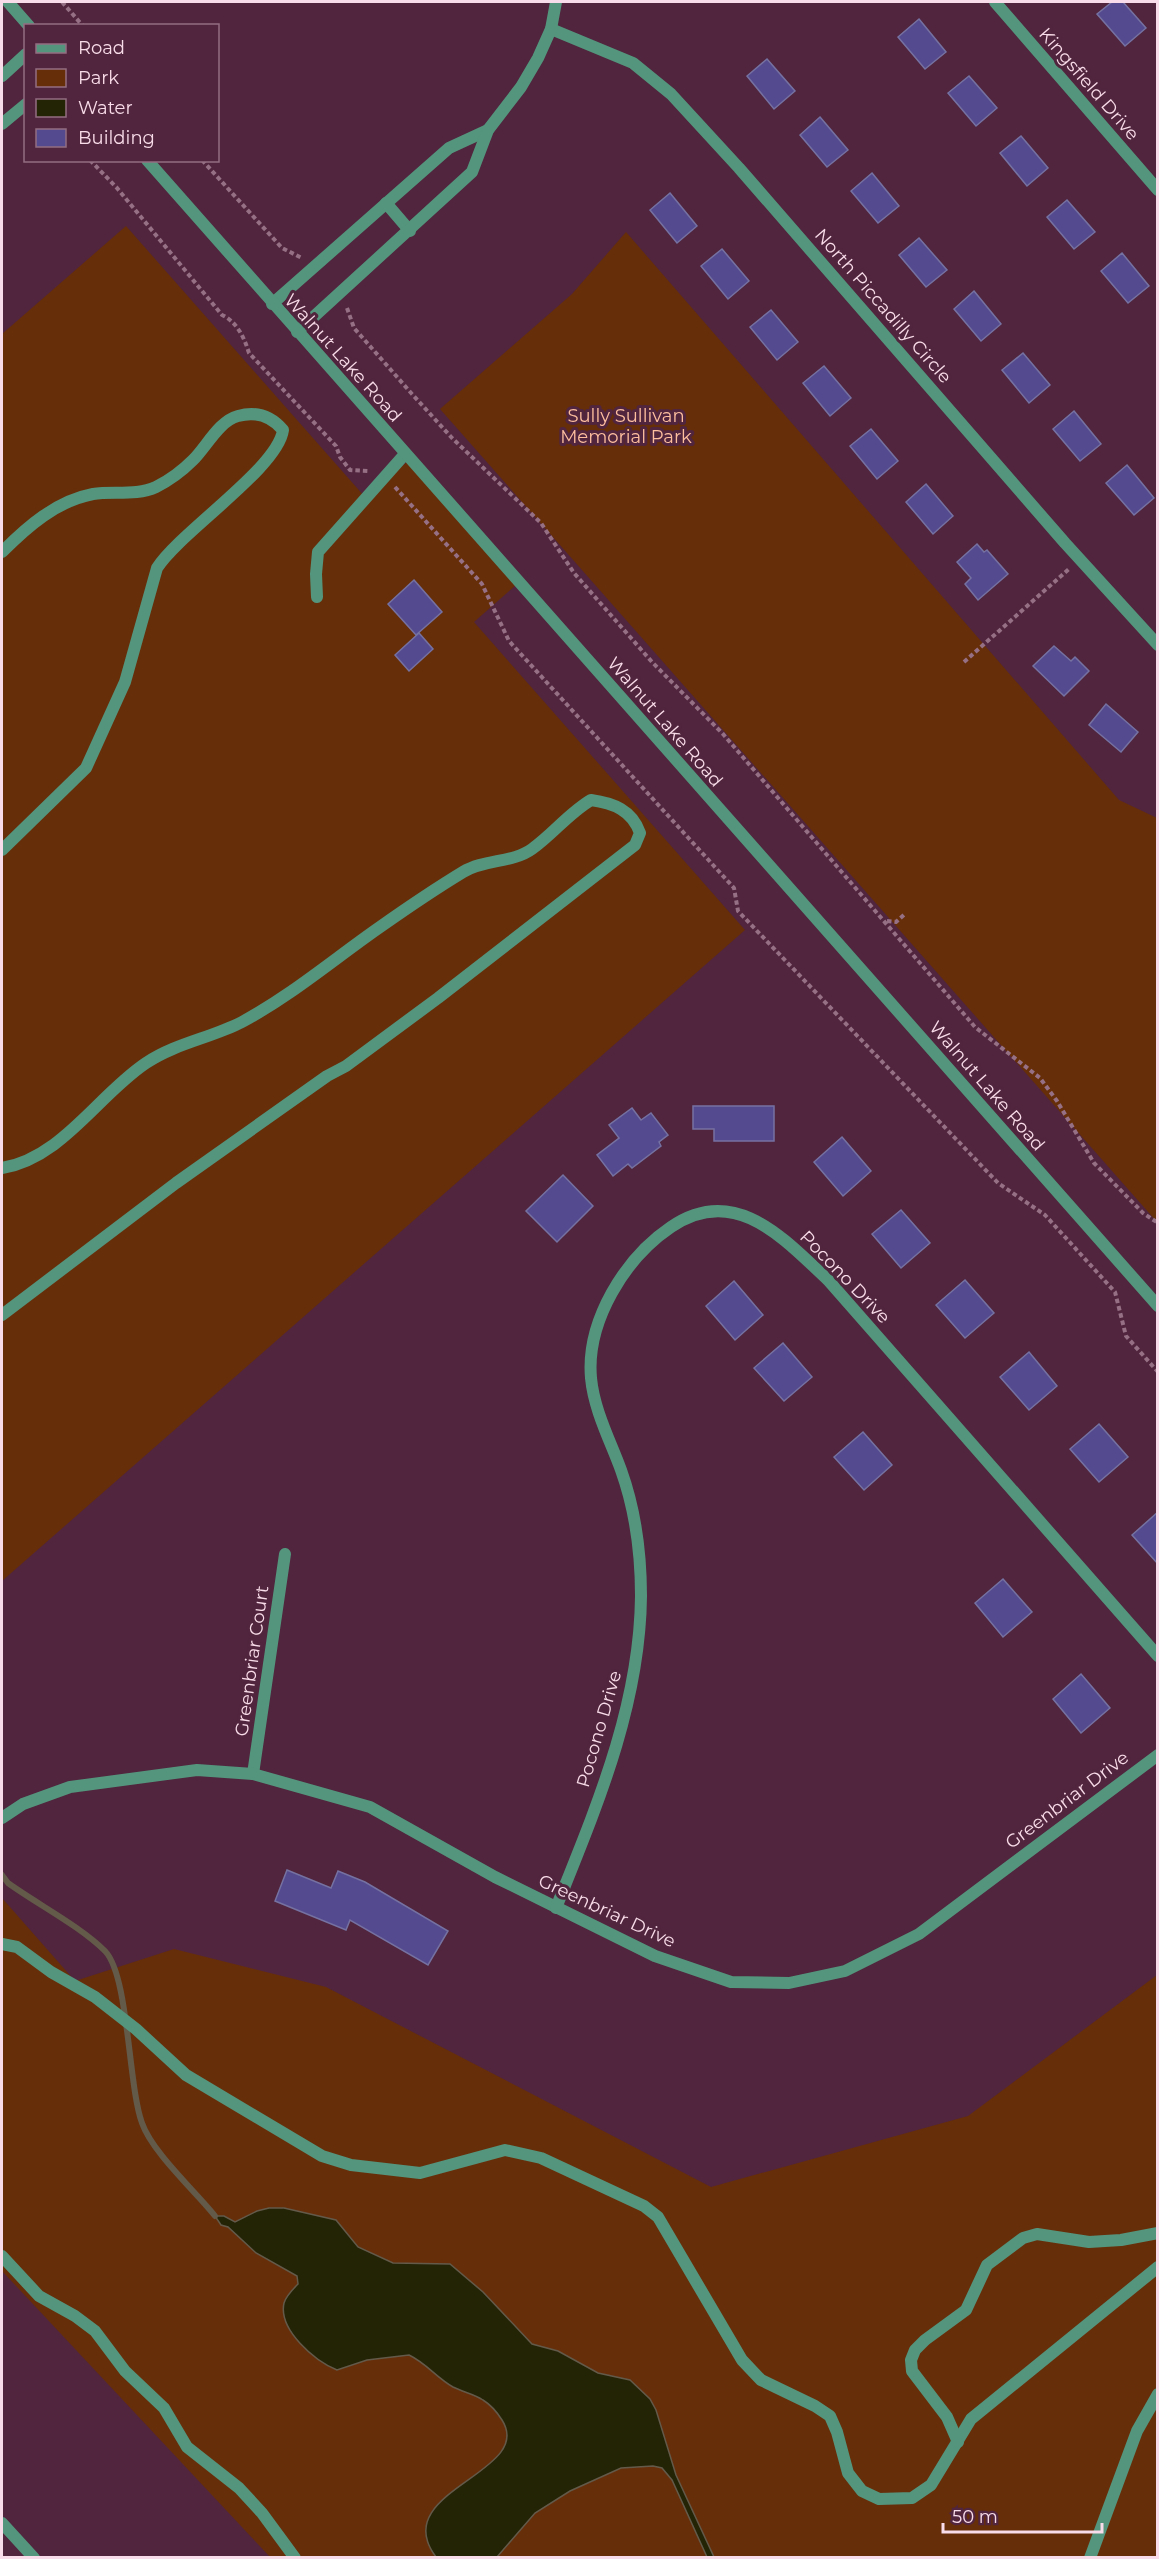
<svg xmlns="http://www.w3.org/2000/svg" width="1159" height="2559" viewBox="0 0 1159 2559" font-family="Montserrat,sans-serif">
  <rect width="100%" height="100%" fill="#50253d"/>
  <g fill="#672e0a">
    <path d="M126 226 365 497 408 461 516 585 474 622 745 930 2 1581V334Z"/>
    <path d="M626 232 1119 800 1157 818V1222L440 409 572 294Z"/>
    <path d="M2 1898 75 1981 174 1949 326 1987 711 2187 968 2116 1157 1975V2557H270L2 2271Z"/>
  </g>
  <path fill="#232306" stroke="#635a4a" stroke-width="1.5" d="M269 2208H284L336 2220 358 2247 393 2263 450 2264 483 2292 532 2344 558 2351 598 2373 630 2380 650 2399 656 2410 676 2475 714 2557H707L672 2480 662 2468 653 2466 621 2468 570 2491 535 2513 497 2557H436C386 2491 536 2473 502 2420 497 2412 491 2405 483 2400 474 2394 463 2392 453 2387 437 2378 426 2363 409 2355L367 2360 337 2370C315 2361 278 2330 284 2303 286 2296 293 2289 298 2284L297 2276 256 2253 228 2227 221 2225 215 2216H224L235 2222 257 2211Z"/>
  <g fill="none" stroke-linecap="round" stroke-linejoin="round">
    <path stroke="#635a4a" stroke-width="6" d="M2 1875 8 1883C37 1904 80 1926 105 1951 129 1976 128 2085 142 2123 152 2152 195 2191 215 2216"/>
  </g>
  <g fill="#544a90" stroke="#7571a1" stroke-width="1.5">
    <path d="M1112 2H1123L1146 28 1125 46 1097 14Z"/>
    <path d="M919 19 946 52 925 69 898 37Z"/>
    <path d="M767 59 795 91 774 109 747 76Z"/>
    <path d="M969 76 997 108 976 126 948 93Z"/>
    <path d="M820 117 848 150 827 167 800 135Z"/>
    <path d="M1021 136 1048 168 1027 186 1000 153Z"/>
    <path d="M872 173 899 206 878 223 851 191Z"/>
    <path d="M670 193 697 226 677 243 650 210Z"/>
    <path d="M1067 200 1095 232 1074 249 1047 217Z"/>
    <path d="M919 238 947 270 926 287 899 255Z"/>
    <path d="M722 249 749 281 728 299 701 266Z"/>
    <path d="M1122 253 1149 286 1128 303 1101 271Z"/>
    <path d="M974 291 1001 324 981 341 954 309Z"/>
    <path d="M771 310 798 342 777 360 750 327Z"/>
    <path d="M1023 353 1050 385 1029 403 1002 370Z"/>
    <path d="M824 366 851 398 830 416 803 383Z"/>
    <path d="M1074 411 1101 444 1080 461 1053 429Z"/>
    <path d="M871 429 898 461 877 479 850 446Z"/>
    <path d="M1127 465 1154 498 1134 515 1106 483Z"/>
    <path d="M926 484 953 516 933 534 906 502Z"/>
    <path d="M977 544 984 552 987 550 1008 574 978 600 965 584 971 578 957 562Z"/>
    <path d="M414 580 442 612 416 635 388 604Z"/>
    <path d="M419 633 433 649 409 671 395 655Z"/>
    <path d="M1054 646 1071 661 1075 657 1089 671 1064 696 1033 666Z"/>
    <path d="M1106 704 1138 732 1121 752 1089 725Z"/>
    <path d="M693 1106H774V1141H714V1129H693Z"/>
    <path d="M632 1108 641 1120 651 1113 668 1135 659 1142 661 1146 632 1168 628 1164 613 1176 597 1155 619 1138 609 1125Z"/>
    <path d="M842 1137 871 1171 843 1196 814 1162Z"/>
    <path d="M563 1175 593 1206 557 1242 526 1211Z"/>
    <path d="M901 1210 930 1243 901 1268 872 1234Z"/>
    <path d="M965 1280 994 1313 965 1338 936 1305Z"/>
    <path d="M734 1281 763 1315 735 1340 706 1306Z"/>
    <path d="M783 1343 812 1377 784 1401 754 1368Z"/>
    <path d="M1029 1352 1057 1386 1029 1410 1000 1377Z"/>
    <path d="M1099 1424 1128 1457 1099 1482 1070 1449Z"/>
    <path d="M863 1432 892 1465 864 1490 834 1457Z"/>
    <path d="M1158 1512V1564L1132 1535Z"/>
    <path d="M1003 1579 1032 1612 1003 1637 975 1603Z"/>
    <path d="M1081 1674 1110 1708 1081 1733 1053 1699Z"/>
    <path d="M287 1870 331 1888 338 1871 365 1882 448 1931 428 1965 350 1920 346 1930 275 1901Z"/>
  </g>
  <g fill="none" stroke-linecap="round" stroke-linejoin="round">
    <g stroke="#967185" stroke-width="4" stroke-dasharray="4.5 3" stroke-linecap="butt">
      <path d="M62 2 83 26"/>
      <path d="M90 160 117 188 222 315C237 322 244 337 249 353L336 446 340 457 350 470 368 471"/>
      <path d="M202 160 282 248 302 258"/>
      <path d="M347 308 354 328 412 394 452 438 541 523 574 573 652 662 723 734 975 1027 1040 1078 1057 1101 1094 1163 1143 1213 1158 1223"/>
      <path d="M395 487 482 584 509 641 734 888 738 911 998 1183 1045 1215 1115 1292 1126 1336 1158 1372"/>
      <path d="M964 662 1070 568"/>
      <path d="M887 921 896 922 905 914"/>
    </g>
    <g stroke="#54957d" stroke-width="12">
      <path d="M2 552C27 527 56 501 93 494 113 491 137 496 156 487 170 480 182 471 193 460 207 446 219 421 238 416 256 411 271 416 283 430 278 468 180 532 157 568L125 682 86 768 2 850"/>
      <path d="M317 597 316 574 318 552 405 454"/>
      <path d="M2 1168C62 1158 98 1095 146 1063 176 1043 211 1038 242 1022 292 995 334 959 380 927 407 908 435 889 463 872 484 859 513 863 532 849 553 834 569 813 591 800 613 803 632 810 640 833L635 845 438 998 346 1066 327 1076 176 1183 2 1315"/>
      <path d="M2 1944 17 1947 51 1972 95 1997 136 2029 186 2075 322 2156 351 2165 420 2173 505 2150 541 2158 644 2206 658 2217 742 2360 761 2380 815 2406 830 2416 837 2432 848 2473 862 2491 879 2499 912 2498 931 2485 971 2419 1158 2267"/>
      <path d="M2 2256 39 2296 75 2316 95 2331 125 2371 164 2408 187 2447 239 2488 262 2513 295 2558"/>
      <path d="M958 2442 947 2417 912 2371 911 2360 915 2350 925 2340 966 2310 987 2265 1023 2238 1037 2234 1089 2242 1121 2240 1158 2233"/>
      <path d="M1090 2558 1137 2431 1158 2394"/>
    </g>
    <g stroke="#54957d" stroke-width="12">
      <path d="M995 2 1158 190"/>
      <path d="M551 29 633 63 671 94 739 168 1065 543 1158 645"/>
      <path d="M2 76 26 54"/>
      <path d="M2 124 26 104"/>
      <path d="M386 203 410 231"/>
      <path d="M272 304 449 148 488 130"/>
      <path d="M297 332 472 172 488 130 521 87 538 58 551 29 556 2"/>
      <path d="M253 1774 285 1554"/>
      <path d="M2 1818 23 1804 70 1787 197 1770 253 1774 370 1807 495 1877 655 1956 731 1982 789 1983 845 1971 919 1934 1158 1755"/>
      <path d="M556 1908C596 1808 640 1706 641 1596 641 1555 635 1509 621 1470 610 1440 594 1410 591 1378 586 1321 625 1258 671 1227 735 1183 784 1239 828 1280L1158 1656"/>
      <path d="M2 2523 34 2558"/>
    </g>
    <g stroke="#54957d" stroke-width="12">
      <path d="M8 2 29 26"/>
      <path d="M147 160 1158 1306"/>
    </g>
  </g>
  <g text-anchor="middle" stroke-width="6" stroke-linejoin="round" paint-order="stroke">
    <g font-size="18" fill="#f9dce9" stroke="#50253d">
      <text transform="translate(1089 84) rotate(49)" y="6">Kingsfield Drive</text>
      <text transform="translate(883 306) rotate(49)" y="6">North Piccadilly Circle</text>
      <text transform="translate(343 358) rotate(48)" y="6">Walnut Lake Road</text>
      <text transform="translate(665 722) rotate(49)" y="6">Walnut Lake Road</text>
      <text transform="translate(987 1086) rotate(49)" y="6">Walnut Lake Road</text>
      <text transform="translate(845 1277) rotate(46)" y="6">Pocono Drive</text>
      <text transform="translate(252 1661) rotate(-82)" y="6">Greenbriar Court</text>
      <text transform="translate(599 1729) rotate(-74)" y="6">Pocono Drive</text>
      <text transform="translate(1067 1800) rotate(-37)" y="6">Greenbriar Drive</text>
      <text transform="translate(607 1911) rotate(25)" y="6">Greenbriar Drive</text>
    </g>
    <g font-size="18" fill="#febf9f" stroke="#50253d">
      <text x="626" y="422">Sully Sullivan<tspan x="626" dy="21">Memorial Park</tspan></text>
    </g>
  </g>
  <rect width="1159" height="2559" fill="none" stroke="#f9dce9" stroke-width="6"/>
  <rect x="24" y="24" width="195" height="138" fill="#50253d" stroke="#946e82" stroke-width="1.5"/>
  <rect x="36" y="44" width="30" height="9" fill="#54957d" stroke="#946e82" stroke-width="1.5"/>
  <text x="78" y="54" font-size="18" fill="#f9dce9">Road</text>
  <rect x="36" y="69" width="30" height="18" fill="#672e0a" stroke="#946e82" stroke-width="1.5"/>
  <text x="78" y="84" font-size="18" fill="#f9dce9">Park</text>
  <rect x="36" y="99" width="30" height="18" fill="#232306" stroke="#946e82" stroke-width="1.5"/>
  <text x="78" y="114" font-size="18" fill="#f9dce9">Water</text>
  <rect x="36" y="129" width="30" height="18" fill="#544a90" stroke="#946e82" stroke-width="1.5"/>
  <text x="78" y="144" font-size="18" fill="#f9dce9">Building</text>
  <path d="M943 2523v9h159v-9" fill="none" stroke="#f9dce9" stroke-width="3"/>
  <text x="952" y="2523" font-size="18" fill="#f9dce9" stroke="#50253d" stroke-width="4.5" paint-order="stroke">50 m</text>
</svg>
